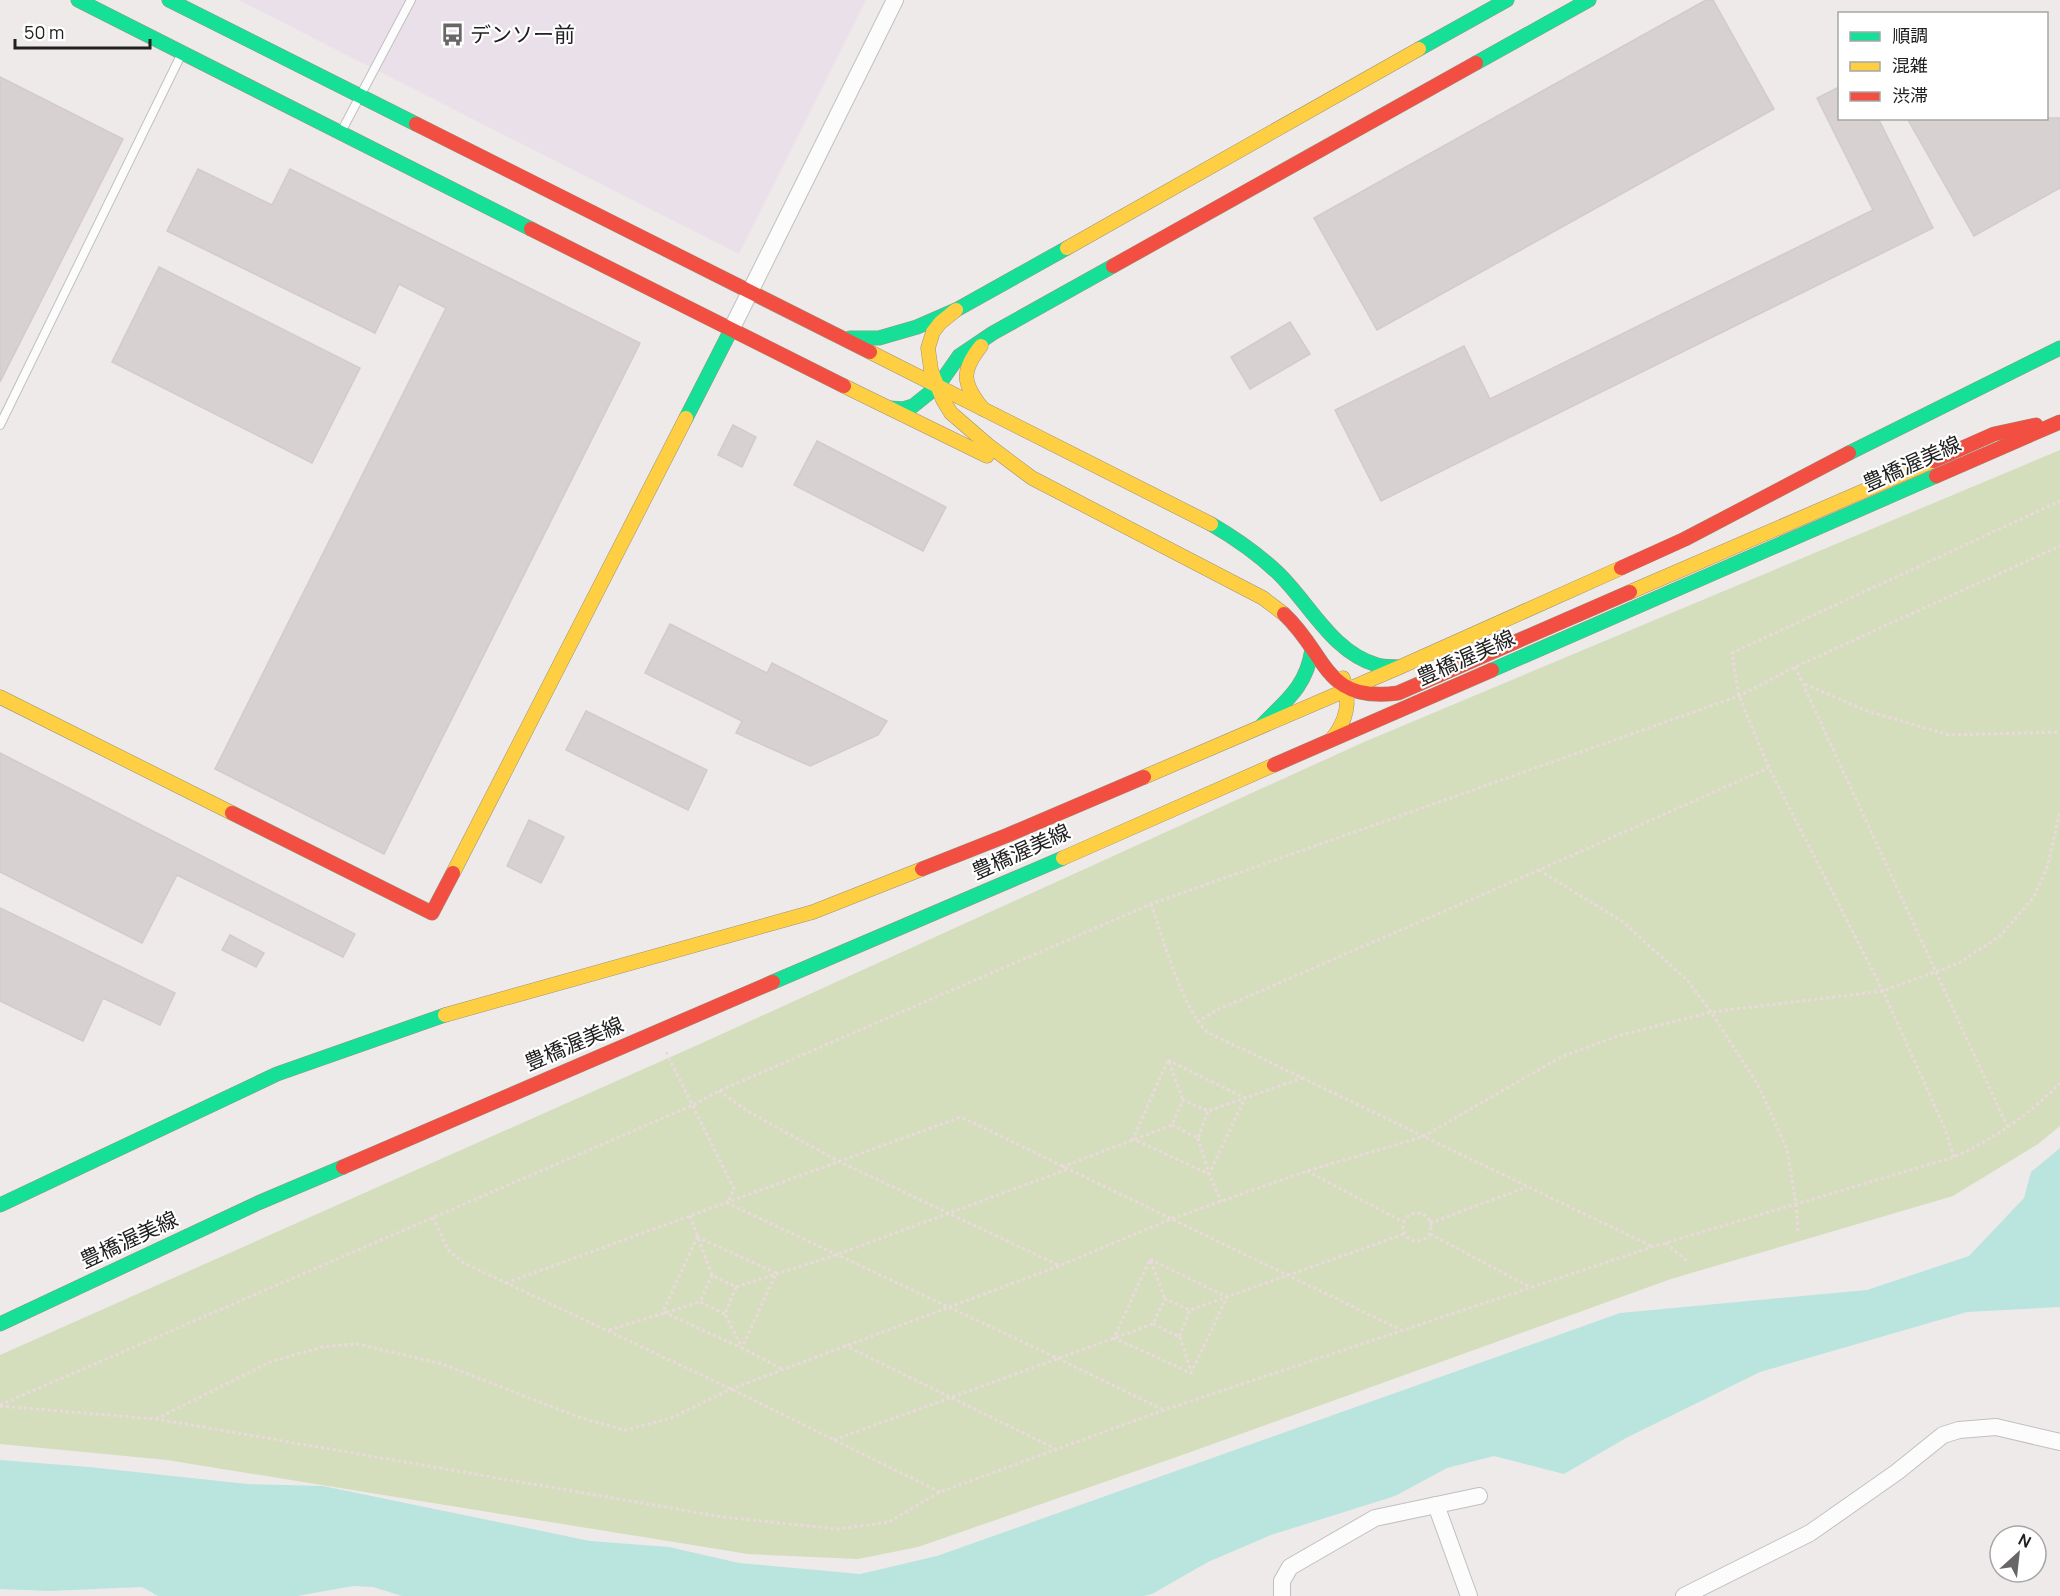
<svg xmlns="http://www.w3.org/2000/svg" width="2060" height="1596" viewBox="0 0 2060 1596" font-family="Manrope,'Noto Sans JP',sans-serif">
  <rect width="100%" height="100%" fill="#eeeae9"/>
  <path fill="#eae0ea" d="M238 0H866L739 254Z"/>
  <path fill="#d4debc" d="M2060 450V1126L2038 1144 1953 1196 1671 1279 1185 1454 918 1547 858 1559 748 1554 167 1460 0 1444V1355L702 1043 1364 742Z"/>
  <path fill="#bae4de" d="M2060 1148V1307L1967 1312 1760 1372 1626 1438 1564 1474 1494 1456 1447 1468 1395 1496 1271 1535 1208 1562 1152 1594 1144 1596H402L373 1587 353 1586 297 1596H158L142 1587 49 1591 0 1589V1460L89 1467 247 1484 323 1486 590 1541 669 1547 739 1563 860 1574 937 1556 1620 1313 1867 1290 1969 1256 2024 1198 2031 1172Z"/>
  <g fill="#d7d2d1" stroke="#d2cbca" stroke-width="1.5">
    <path d="M1706 0H1713L1774 109 1377 330 1314 218Z"/>
    <path d="M0 77 123 139 0 382Z"/>
    <path d="M1839 87V118H1878L1933 228 1381 501 1335 410 1464 346 1490 399 1873 210 1817 98Z"/>
    <path d="M1907 118H2060V188L1974 236Z"/>
    <path d="M198 169 272 205 290 169 640 343 384 854 215 769 446 308 399 284 375 333 167 231Z"/>
    <path d="M159 267 360 368 312 463 112 362Z"/>
    <path d="M1290 322 1310 354 1250 389 1231 357Z"/>
    <path d="M733 425 756 437 742 467 718 455Z"/>
    <path d="M817 441 946 507 923 551 794 485Z"/>
    <path d="M670 624 767 673 772 663 887 721 878 735 810 766 736 733 742 721 645 673Z"/>
    <path d="M586 711 707 770 688 810 566 750Z"/>
    <path d="M0 753 355 934 343 957 177 875 142 943 0 872Z"/>
    <path d="M529 820 564 837 541 883 507 866Z"/>
    <path d="M0 908 175 993 160 1025 103 998 83 1041 0 1001Z"/>
    <path d="M230 935 264 953 256 967 222 950Z"/>
  </g>
  <g fill="none" stroke-linecap="round" stroke-linejoin="round">
    <defs>
      <g id="lane">
        <path d="M341 132 411 0"/>
        <path d="M0 425 182 53"/>
      </g>
      <g id="street">
        <path d="M731 330 895 0"/>
        <path d="M1436 1505 1469 1596"/>
        <path d="M1282 1596V1581L1290 1567 1375 1518 1479 1496"/>
        <path d="M1684 1596 1810 1533 1897 1472 1943 1435 1959 1430 1996 1427 2060 1442"/>
      </g>
      <g id="fast">
        <path d="M78 0 531 229"/>
        <path d="M169 0 416 124"/>
        <path d="M1419 49 1507 0"/>
        <path d="M1476 63 1589 0"/>
        <path d="M850 338H879L917 327 956 310 1067 248"/>
        <path d="M890 408 903 409 913 406 938 386 959 356 993 333 1113 266"/>
        <path d="M686 418 731 330"/>
        <path d="M1849 453 2060 348"/>
        <path d="M1211 524C1235 538 1258 554 1278 573 1310 604 1332 652 1377 665 1384 667 1393 667 1400 667"/>
        <path d="M1492 670 1936 476"/>
        <path d="M1263 724C1287 700 1307 685 1312 649"/>
        <path d="M773 982 1063 858"/>
        <path d="M0 1205 277 1074 445 1015"/>
        <path d="M0 1324 258 1203 343 1167"/>
      </g>
      <g id="slow">
        <path d="M1067 248 1419 49"/>
        <path d="M956 310 940 323 933 332 928 348 931 370 943 400 951 413 988 445 1032 478 1263 598 1284 614"/>
        <path d="M981 346C960 372 963 384 983 409"/>
        <path d="M870 352 1211 524"/>
        <path d="M844 386 987 456"/>
        <path d="M1630 592 1933 461"/>
        <path d="M0 697 232 813"/>
        <path d="M1331 740C1347 721 1351 702 1343 678"/>
        <path d="M1144 777 1400 667 1621 568"/>
        <path d="M1063 858 1274 765"/>
        <path d="M453 873 686 418"/>
        <path d="M445 1015 813 912 922 869"/>
      </g>
      <g id="jam">
        <path d="M416 124 870 352"/>
        <path d="M531 229 844 386"/>
        <path d="M1113 266 1476 63"/>
        <path d="M1933 461 1994 434 2036 425"/>
        <path d="M1936 476 2060 422"/>
        <path d="M1621 568 1685 539 1849 453"/>
        <path d="M1284 614C1328 655 1323 703 1398 693L1630 592"/>
        <path d="M1274 765 1492 670"/>
        <path d="M232 813 432 913 453 873"/>
        <path d="M922 869 1008 835 1144 777"/>
        <path d="M343 1167 773 982"/>
      </g>
    </defs>
    <use href="#lane" stroke="#c1c0bf" stroke-width="10"/>
    <use href="#street" stroke="#c1c0bf" stroke-width="18"/>
    <use href="#fast" stroke="#9a927f" stroke-width="15"/>
    <use href="#slow" stroke="#9a927f" stroke-width="15"/>
    <use href="#jam" stroke="#9a927f" stroke-width="15"/>
    <g stroke="#ecd9de" stroke-width="3" stroke-dasharray="3 3" stroke-linecap="butt">
      <path d="M1795 667 2008 1128"/>
      <path d="M1805 684 1864 710 1949 735 2060 732"/>
      <path d="M1539 870 1623 922 1687 980 1711 1012 1758 1085 1787 1149 1796 1204 1798 1232"/>
      <path d="M1151 904C1164 941 1181 1005 1207 1032L1651 1246"/>
      <path d="M1197 1022 1219 1009 1539 870 1768 768"/>
      <path d="M666 1052 734 1189 727 1203 1057 1358 1162 1409"/>
      <path d="M1168 1060 1245 1098 1209 1174 1133 1139Z"/>
      <path d="M1169 1062 1183 1100"/>
      <path d="M719 1091 749 1112 840 1162 1058 1265"/>
      <path d="M1172 1125 1198 1138 1208 1111"/>
      <path d="M1198 1138 1209 1174 1221 1201"/>
      <path d="M1954 1157 1945 1129 1883 991 1769 768 1739 696 1732 653 2060 501"/>
      <path d="M1062 1167 1172 1125 1183 1100 1208 1111 1302 1078"/>
      <path d="M1307 1171 1403 1222"/>
      <circle cx="1417" cy="1227" r="14"/>
      <path d="M690 1216 712 1275 736 1287 725 1314 742 1348 782 1369"/>
      <path d="M433 1217 448 1250 464 1263 731 1389 940 1492"/>
      <path d="M1430 1223 1527 1187"/>
      <path d="M1430 1234 1530 1287"/>
      <path d="M697 1237 776 1273 742 1348 663 1312Z"/>
      <path d="M1666 1243 1689 1263"/>
      <path d="M1150 1259 1227 1297 1191 1373 1114 1338Z"/>
      <path d="M1151 1261 1165 1299"/>
      <path d="M712 1275 700 1302 725 1314"/>
      <path d="M506 1283 961 1117 1401 1330"/>
      <path d="M736 1287 836 1255 1068 1169"/>
      <path d="M1153 1324 1179 1337 1190 1310"/>
      <path d="M609 1330 700 1302"/>
      <path d="M1180 1337 1191 1371"/>
      <path d="M844 1345 1056 1449"/>
      <path d="M0 1405 693 1105 719 1091 1151 904 1739 696 1795 667 2060 546"/>
      <path d="M0 1406 156 1419 723 1517 838 1529 889 1522 940 1492 1164 1410 1652 1247 1954 1157C1993 1140 2030 1114 2060 1083"/>
      <path d="M156 1419 270 1362 322 1347 357 1344 442 1364 581 1418 625 1430 671 1418 731 1389 1059 1266 1171 1219 1307 1171 1422 1137 1561 1057 1618 1036 1711 1012 1883 991 1959 963 2000 936 2034 897 2047 868 2060 812"/>
      <path d="M834 1440 1153 1324 1165 1299 1190 1310 1404 1234"/>
    </g>
    <use href="#lane" stroke="#fcfcfc" stroke-width="8"/>
    <use href="#street" stroke="#fcfcfc" stroke-width="16"/>
    <use href="#fast" stroke="#16e098" stroke-width="14"/>
    <use href="#slow" stroke="#ffcf43" stroke-width="14"/>
    <use href="#jam" stroke="#f24e42" stroke-width="14"/>
  </g>
  <defs>
    <symbol id="bus-bare" viewBox="-9 -9 18 18"><path d="M-5-6H5V4H4V6H2V4H-2V6H-4V4H-5ZM-3.5-4V0h7V-4ZM-3.5 1.2v1.5H-2V1.2ZM2 1.2v1.5H3.5V1.2Z" fill="#686766" stroke="#fff" stroke-width="2.5" paint-order="stroke"/></symbol>
  </defs>
  <g fill-rule="evenodd">
    <use href="#bus-bare" x="436" y="18" width="33" height="33"/>
  </g>
  <g text-anchor="middle" stroke-width="4.5" stroke-linejoin="round" paint-order="stroke">
    <g font-size="21" fill="#202020" stroke="#fff" text-anchor="start">
      <text x="470" y="42">デンソー前</text>
    </g>
    <g font-size="21" fill="#202020" stroke="#fff">
      <text transform="translate(1912 464) rotate(-24)" y="7">豊橋渥美線</text>
      <text transform="translate(1466 658) rotate(-24)" y="7">豊橋渥美線</text>
      <text transform="translate(1021 852) rotate(-24)" y="7">豊橋渥美線</text>
      <text transform="translate(574 1044) rotate(-23)" y="7">豊橋渥美線</text>
      <text transform="translate(129 1240) rotate(-25)" y="7">豊橋渥美線</text>
    </g>
  </g>
  <rect x="1838" y="12" width="210" height="108" fill="#ffffff" stroke="#a6a6a6" stroke-width="1.5"/>
  <rect x="1850" y="32" width="30" height="9" fill="#16e098" stroke="#a6a6a6" stroke-width="1.5"/>
  <text x="1892" y="42" font-size="18" fill="#202020">順調</text>
  <rect x="1850" y="62" width="30" height="9" fill="#ffcf43" stroke="#a6a6a6" stroke-width="1.5"/>
  <text x="1892" y="72" font-size="18" fill="#202020">混雑</text>
  <rect x="1850" y="92" width="30" height="9" fill="#f24e42" stroke="#a6a6a6" stroke-width="1.5"/>
  <text x="1892" y="102" font-size="18" fill="#202020">渋滞</text>
  <g transform="translate(2018 1554) rotate(27)"><circle r="28" fill="#ffffff" stroke="#a6a6a6" stroke-width="1.5"/>
  <path d="M0-4.5L10 22L0 15L-10 22Z" fill="#686766"/>
  <text y="-9" font-size="16" font-weight="bold" text-anchor="middle" fill="#202020">N</text>
  </g>
  <path d="M15 39v9h135v-9" fill="none" stroke="#202020" stroke-width="3"/>
  <text x="24" y="39" font-size="18" fill="#202020" stroke="#ffffff" stroke-width="4.5" paint-order="stroke">50 m</text>
</svg>
